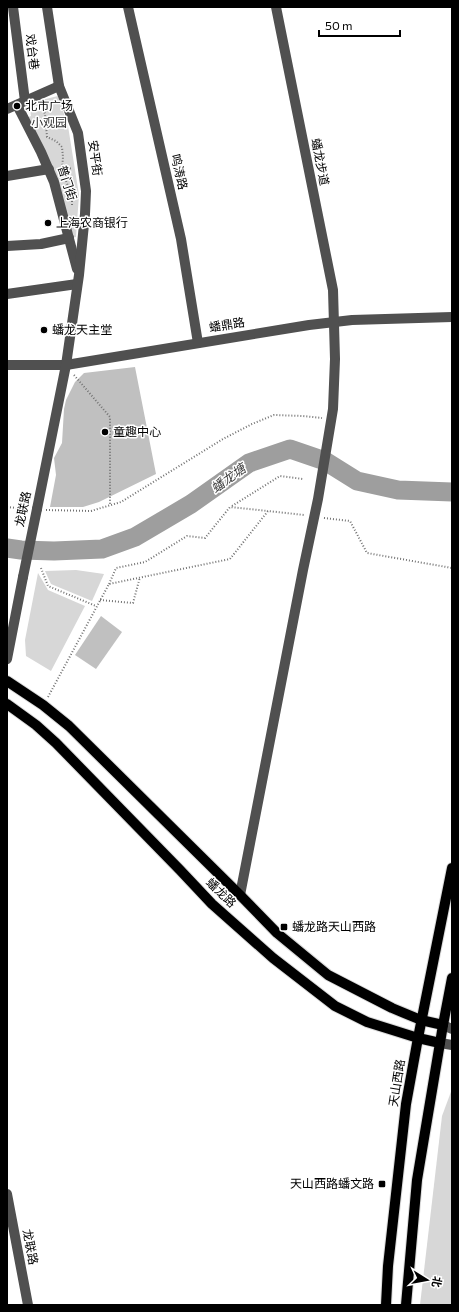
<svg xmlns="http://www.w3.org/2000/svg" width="459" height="1312" viewBox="0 0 459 1312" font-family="Commissioner,'Noto Sans SC',sans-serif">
  <rect width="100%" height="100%" fill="#fff"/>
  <g fill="#d7d7d7">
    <path d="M58 96 68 126 79 195 76 237 71 238 26 118 31 116 29 103Z"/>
    <path d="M76 570 104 574 92 601 51 584 45 571Z"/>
    <path d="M38 573 48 590 85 606 51 671 26 656 25 640Z"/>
    <path d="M452 1089V1305H420L442 1116Z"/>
  </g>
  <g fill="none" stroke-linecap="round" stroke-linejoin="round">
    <path stroke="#9e9e9e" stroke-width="19" d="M7 548 21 550 54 551 102 549 135 537 191 504 249 463 290 449 325 461 357 481 398 490 452 492"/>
  </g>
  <g fill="#c0c0c0">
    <path d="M135 367 156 474 99 502 83 507H50L56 475 54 458 62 443 64 409 66 400 75 382 84 373Z"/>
    <path d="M101 616 122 632 96 669 75 655Z"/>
  </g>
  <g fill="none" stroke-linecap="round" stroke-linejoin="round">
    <defs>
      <g id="major">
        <path d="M7 681 43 705 69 726 240 895 277 933 328 975 392 1008 421 1020 443 1025"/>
        <path d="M7 704 36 725 56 743 180 870 212 904 273 958 335 1006 367 1022 418 1038 440 1043"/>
        <path d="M386 1305 388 1266 406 1104 418 1038 452 868"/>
        <path d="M406 1305 417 1180 443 1025 452 978"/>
      </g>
    </defs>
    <use href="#major" stroke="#dbdbdb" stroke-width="12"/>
    <g stroke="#727272" stroke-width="2" stroke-dasharray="1 2" stroke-linecap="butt">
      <path d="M41 104 45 114 47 137 56 141 62 147 63 157 62 170 72 197V207"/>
      <path d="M61 170 72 168"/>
      <path d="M74 375 110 417V505"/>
      <path d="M232 506 280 476 303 479"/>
      <path d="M7 507 27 509"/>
      <path d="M46 510 91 511 121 502 223 439 252 424 274 415 303 416 322 418"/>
      <path d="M324 518 350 521 367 553 452 568"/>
      <path d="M41 568 48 586 96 606"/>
      <path d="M109 584 116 568 145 562 187 536 205 538 230 507 268 511"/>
      <path d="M100 600 133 603 140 577"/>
      <path d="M48 697 109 584 230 559 268 511 304 515"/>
    </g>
    <g stroke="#505050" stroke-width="10">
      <path d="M13 7 25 101"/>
      <path d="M128 7 181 239 198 343"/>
      <path d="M17 105 41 152 54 182 77 269"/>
      <path d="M7 109 59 86"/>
      <path d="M7 176 49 169"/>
      <path d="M7 246 41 244 69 238"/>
      <path d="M7 294 77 284"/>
      <path d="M7 365H66L309 325 352 320 452 317"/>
      <path d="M37 509 66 365 79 275 85 214 86 191 78 133 59 86 47 7"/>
      <path d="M7 659 23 577"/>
      <path d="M240 895 303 570 318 499 333 409 335 359 333 290 276 7"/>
      <path d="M443 1025 452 1029"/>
      <path d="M440 1043 452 1045"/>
      <path d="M7 1194 28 1305"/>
    </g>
    <use href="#major" stroke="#000" stroke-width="10"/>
    <path stroke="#505050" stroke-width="10" d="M23 577 37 509"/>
  </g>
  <g fill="#000" stroke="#fff" stroke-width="1.5">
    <circle cx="17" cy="106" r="4"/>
    <circle cx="48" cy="223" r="4"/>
    <circle cx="44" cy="330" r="4"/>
    <circle cx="105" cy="432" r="4"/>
    <rect x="280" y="923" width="8" height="8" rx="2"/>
    <rect x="378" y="1180" width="8" height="8" rx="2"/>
  </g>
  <g text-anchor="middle" stroke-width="3" stroke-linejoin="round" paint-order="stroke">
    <g font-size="12" fill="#000" stroke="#fff">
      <text transform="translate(32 52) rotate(83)" y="4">戏台巷</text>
      <text transform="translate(95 158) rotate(82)" y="4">安平街</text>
      <text transform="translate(320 162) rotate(79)" y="4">蟠龙步道</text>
      <text transform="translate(179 172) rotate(77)" y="4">鸣涛路</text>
      <text transform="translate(67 183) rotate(72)" y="4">普门街</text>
      <text transform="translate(227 325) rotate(-9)" y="4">蟠鼎路</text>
      <text transform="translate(23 509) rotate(-78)" y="4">龙联路</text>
      <text transform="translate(221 893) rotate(44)" y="4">蟠龙路</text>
      <text transform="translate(397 1083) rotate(-81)" y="4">天山西路</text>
      <text transform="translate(30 1247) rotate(79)" y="4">龙联路</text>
    </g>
    <g font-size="12" fill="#000" stroke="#fff" text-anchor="start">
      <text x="25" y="110">北市广场</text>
      <text x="56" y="227">上海农商银行</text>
      <text x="52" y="334">蟠龙天主堂</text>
      <text x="113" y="436">童趣中心</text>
      <text x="292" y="931">蟠龙路天山西路</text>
      <text x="374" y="1188" text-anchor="end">天山西路蟠文路</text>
    </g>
    <g font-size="12" fill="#2e2e2e" stroke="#fff">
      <text x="49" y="127">小观园</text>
    </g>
    <g font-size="13" font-style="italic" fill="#3f3f3f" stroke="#fff">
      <text transform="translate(228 478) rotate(-36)" y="5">蟠龙塘</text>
    </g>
  </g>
  <rect width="459" height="1312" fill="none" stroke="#000000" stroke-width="16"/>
  <g transform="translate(427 1280) rotate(101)" stroke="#ffffff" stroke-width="3" paint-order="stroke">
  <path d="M0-3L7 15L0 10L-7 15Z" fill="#000000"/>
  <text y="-6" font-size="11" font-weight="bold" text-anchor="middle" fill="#000000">北</text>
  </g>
  <path d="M319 30v6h81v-6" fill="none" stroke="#000000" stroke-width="2"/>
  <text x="325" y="30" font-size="12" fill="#000000" stroke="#ffffff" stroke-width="3" paint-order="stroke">50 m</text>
</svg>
